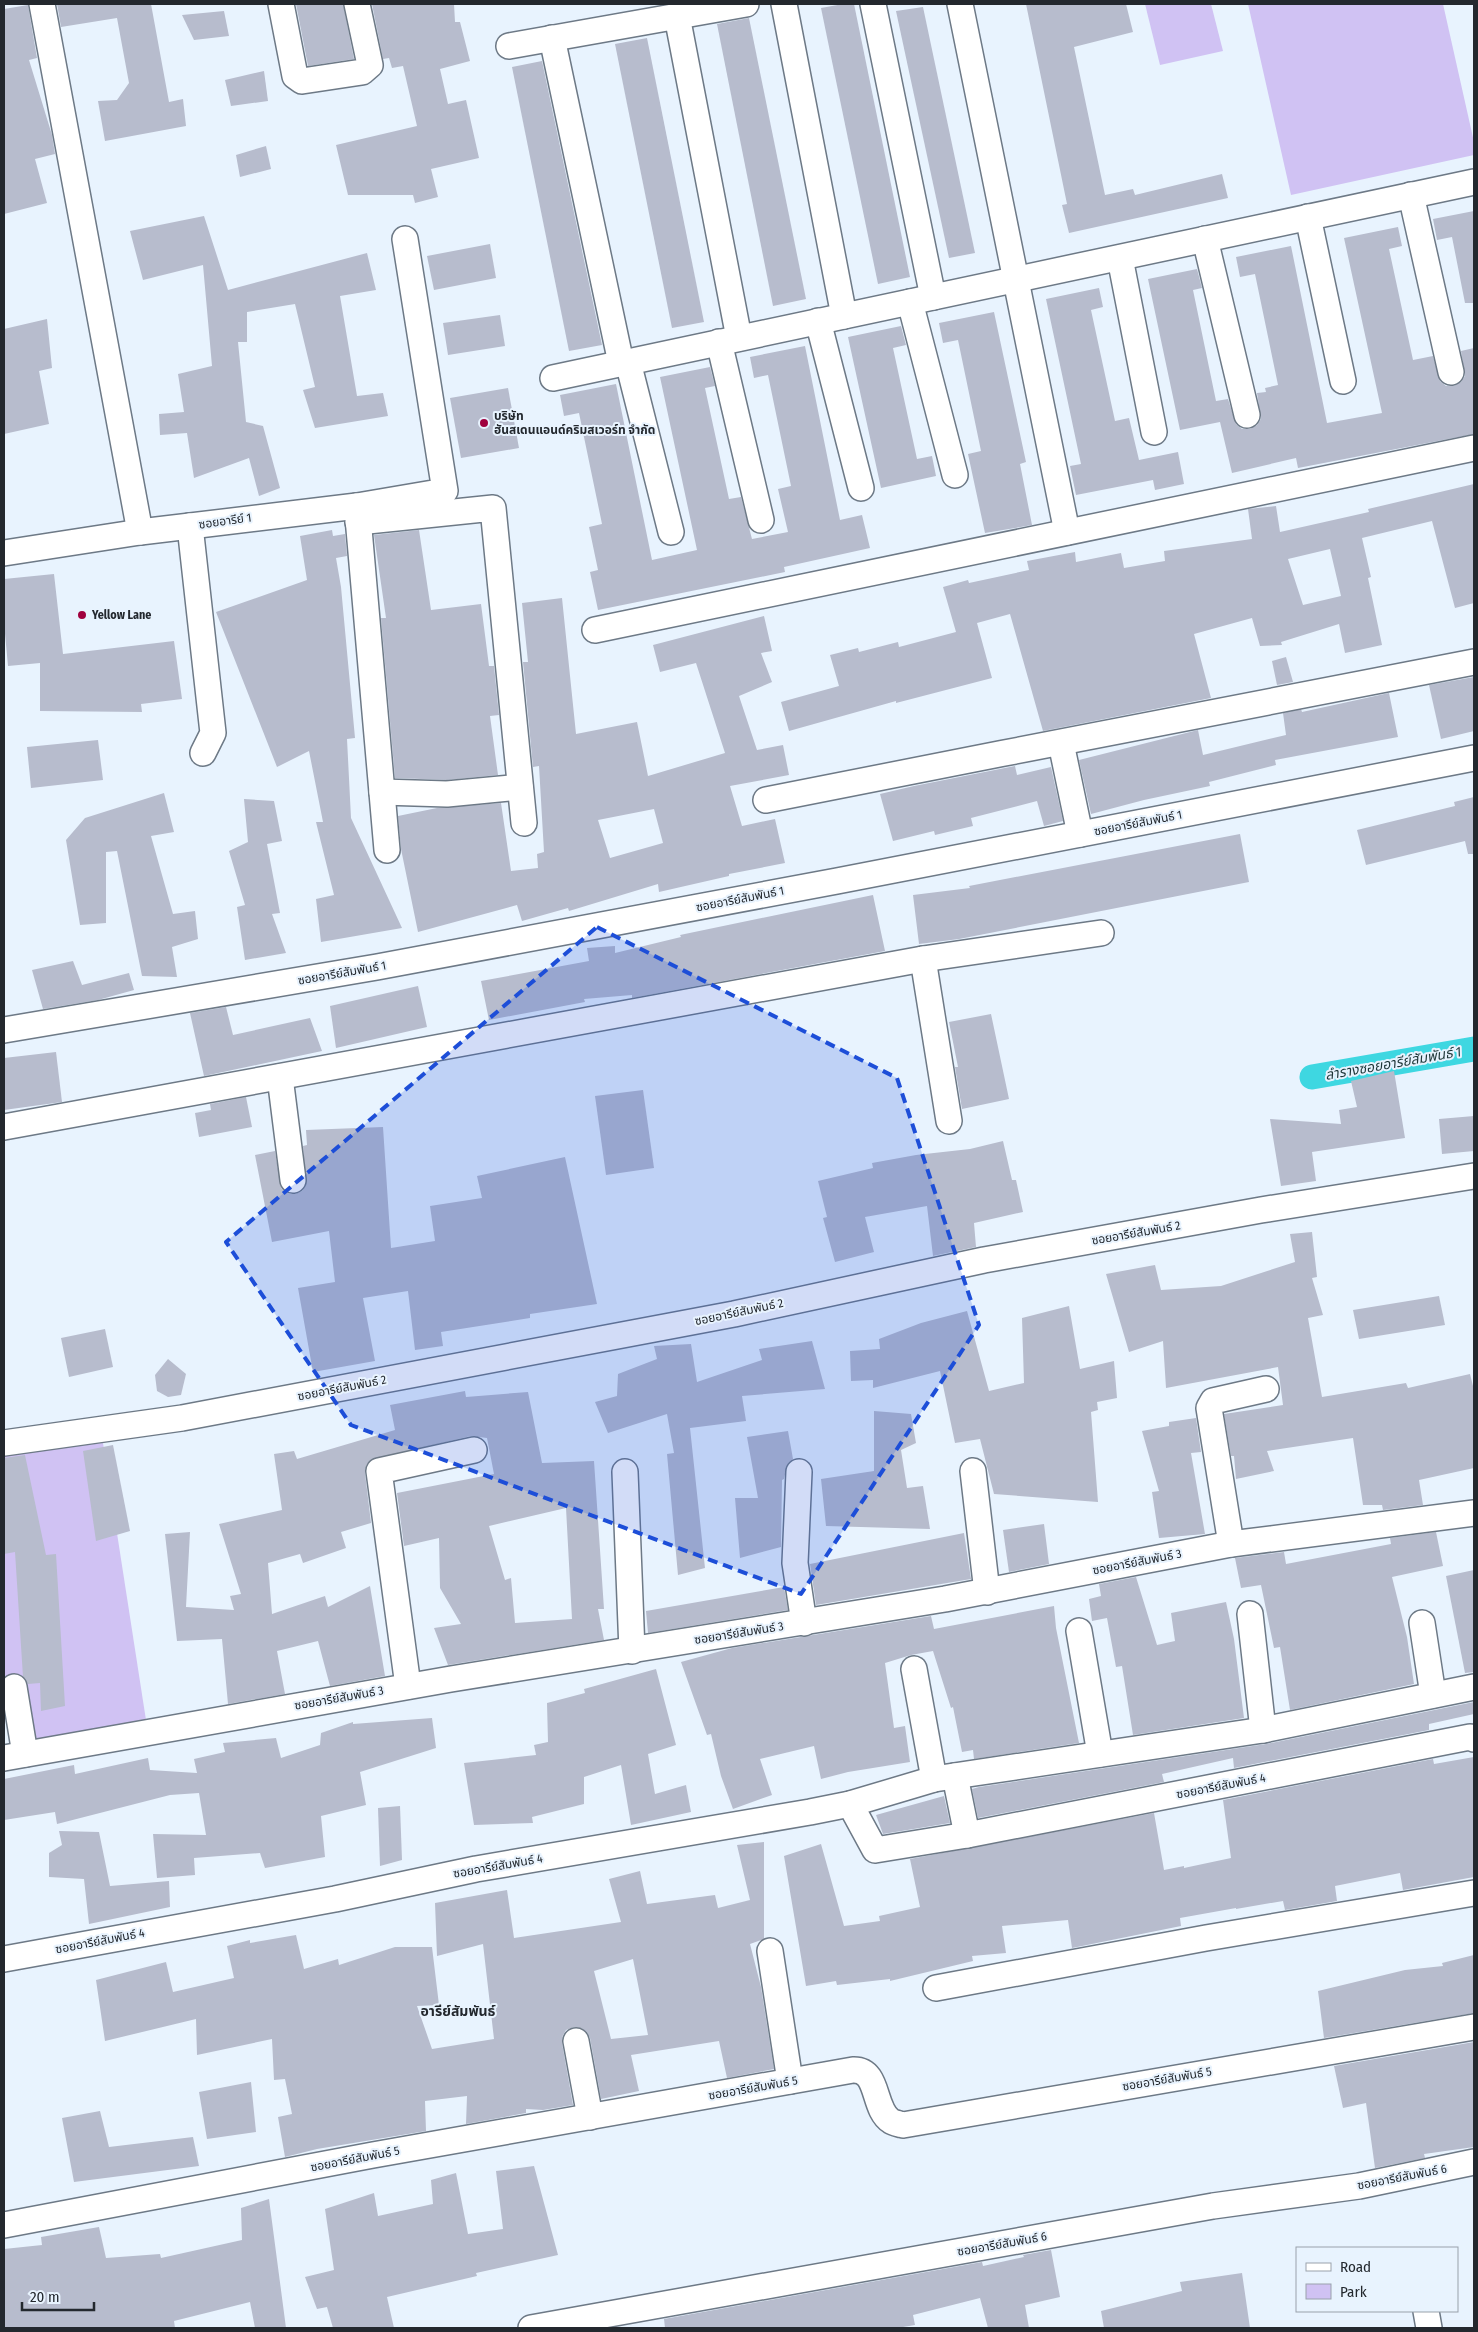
<svg xmlns="http://www.w3.org/2000/svg" width="1478" height="2332" viewBox="0 0 1478 2332" font-family="'Fira Sans Condensed','Noto Sans Thai',sans-serif">
  <rect width="100%" height="100%" fill="#e8f3fe"/>
  <g fill="#d0c2f3">
    <path d="M1145 4H1211L1223 51 1160 65Z"/>
    <path d="M1248 4H1443L1474 142V155L1291 195Z"/>
    <path d="M103 1443 148 1733 87 1742 21 1740 4 1673V1454Z"/>
  </g>
  <g fill="none" stroke-linecap="round" stroke-linejoin="round">
    <path stroke="#3ed7e1" stroke-width="25" d="M1312 1077 1474 1049"/>
  </g>
  <g fill="#b7bccd" fill-rule="evenodd">
    <path d="M57 4H151L169 102 183 99 186 126 105 141 98 101 117 100 129 83 117 18 61 27Z"/>
    <path d="M296 4H343L354 59 308 66Z"/>
    <path d="M372 4H454L455 22H460L470 61 440 69 448 104 466 100 479 158 431 169 438 197 415 203 413 195H348L336 145 417 126 403 66 392 68 389 58 383 59Z"/>
    <path d="M843 4H854L910 277 878 284 821 8Z"/>
    <path d="M1026 4H1126L1133 32 1074 47 1105 195 1133 189 1135 195 1222 174 1228 198 1069 233 1062 205 1067 204Z"/>
    <path d="M28 5 37 58 29 60 52 135 55 154 35 159 47 203 4 214V9Z"/>
    <path d="M923 7 975 253 949 258 896 11Z"/>
    <path d="M224 11 229 36 194 40 182 15Z"/>
    <path d="M749 18 806 299 773 306 717 24Z"/>
    <path d="M647 38 704 322 672 328 615 44Z"/>
    <path d="M542 61 602 345 569 351 512 67Z"/>
    <path d="M264 71 268 101 231 106 225 80Z"/>
    <path d="M266 146 271 169 240 177 236 155Z"/>
    <path d="M1474 211V303H1465L1452 237 1437 240 1433 219Z"/>
    <path d="M204 216 228 290 367 253 376 290 340 296 357 396 383 393 388 416 315 428 303 390 315 387 295 304 247 312V342H238L246 422 263 426 280 488 259 496 249 458 194 478 187 433 160 435 159 414 184 412 178 374 212 366 203 265 143 280 130 231Z"/>
    <path d="M1398 227 1402 246 1389 249 1413 360 1433 356 1440 381 1446 386H1454L1461 382 1465 376 1461 351 1474 348V434L1298 468 1296 458 1232 473 1220 422 1180 430 1148 279 1197 269 1202 288 1193 290 1216 401 1228 399 1236 424 1242 429H1250L1257 425 1261 419 1257 393 1266 392 1265 388 1278 385 1255 274 1240 277 1236 257 1291 246 1327 423 1382 413 1344 238Z"/>
    <path d="M490 244 496 278 434 290 427 256Z"/>
    <path d="M1099 288 1103 307 1091 310 1115 421 1129 418 1139 460 1178 452 1184 484 1155 490 1153 480 1076 495 1070 466 1081 464 1046 299Z"/>
    <path d="M994 312 1026 462 1020 464 1032 525 985 533 968 454 981 451 958 340 943 343 939 323Z"/>
    <path d="M500 315 505 346 448 355 443 323Z"/>
    <path d="M47 319 52 368 39 371 49 424 4 434V329Z"/>
    <path d="M901 326 906 345 893 348 917 459 932 456 936 476 881 488 848 337Z"/>
    <path d="M805 346 840 520 862 515 870 548 784 567 785 572 598 610 590 572 598 570 589 527 602 524 579 413 564 416 560 395 616 384 652 560 697 550 660 377 710 367 715 386 705 388 729 499 741 497 752 539 788 532 778 489 791 486 768 375 754 378 750 357Z"/>
    <path d="M508 388 519 448 461 458 450 398Z"/>
    <path d="M1474 484V603L1455 608 1432 521 1362 538 1371 577 1368 578 1382 645 1345 653 1339 624 1281 642 1282 645 1260 646 1252 618 1194 634 1211 698 1043 731 1010 614 977 623 992 678 896 703V701L789 731 781 702 839 686 830 655 858 648 859 652 898 642 899 647 956 632 943 587 968 580 969 583 1029 570 1027 561 1075 552 1076 562 1121 553 1124 568 1165 561 1164 551 1252 539 1248 509 1276 506 1280 532 1369 512 1368 509ZM1330 549 1341 596 1303 605 1288 559Z"/>
    <path d="M332 530 333 536 345 534 347 556 336 558 341 587 355 738 347 739 351 818 402 928 321 942 316 899 334 895 316 822H323L309 751 277 767 216 612 307 580 300 536Z"/>
    <path d="M419 530 431 610 481 604 489 666H494L499 715 490 716 498 775 447 780 395 778 381 618H386L374 535Z"/>
    <path d="M54 574 63 654 174 641 182 699 141 704 142 712 40 711V663L8 666 4 623V579Z"/>
    <path d="M562 598 576 734 637 722 648 776 725 753 696 663 660 672 653 645 764 616 772 651 761 653 772 682 739 696 757 750 783 745 789 775 730 786 742 826 775 819 785 863 729 874V876L659 892 658 884 569 911 568 908 522 921 517 905 418 932 401 849 398 816 437 808 501 803 511 871 538 868 537 854 544 852 539 766 533 767 523 662H528L522 603ZM654 809 663 843 610 858 598 820Z"/>
    <path d="M1286 657 1293 682 1277 685 1272 661Z"/>
    <path d="M1474 677V731L1441 739 1429 685Z"/>
    <path d="M1389 693 1398 737 1275 760 1276 765 1209 782 1210 786 1144 800 1091 814 1079 760 1198 730 1203 755 1286 735 1283 713 1301 709 1302 712Z"/>
    <path d="M98 740 103 780 31 788 27 747Z"/>
    <path d="M1015 766 1017 775 1051 767 1063 821 1044 826 1037 801 971 818 973 826 935 835 934 831 893 841 880 794 914 786Z"/>
    <path d="M164 793 174 832 151 836 173 914 195 911 198 939 172 947 177 977 142 976 117 851 106 852V923L80 925 66 840 85 818Z"/>
    <path d="M1474 797V854H1468L1465 841 1366 865 1357 830 1455 806 1454 802Z"/>
    <path d="M244 799 274 801 282 841 267 844 280 913 272 914 286 953 245 960 237 907 245 905 229 851 248 842Z"/>
    <path d="M1240 834 1249 882 959 939 919 944 913 895 970 888 969 886Z"/>
    <path d="M873 895 885 951 632 998V995L584 999 585 1002 489 1020 481 981 589 961 587 948 615 946V953L681 937 680 935Z"/>
    <path d="M73 961 82 985 129 973 134 990 98 1000 43 1009 32 970Z"/>
    <path d="M418 986 427 1027 336 1048 330 1006Z"/>
    <path d="M226 1007 233 1035 310 1018 322 1051 204 1076 190 1013Z"/>
    <path d="M991 1014 1009 1099 962 1109 955 1067H958L949 1022Z"/>
    <path d="M56 1052 62 1102 4 1110V1058Z"/>
    <path d="M1394 1071 1405 1138 1312 1152 1316 1181 1281 1186 1270 1119 1341 1124 1339 1110 1357 1107 1351 1081Z"/>
    <path d="M643 1090 654 1168 606 1175 595 1096Z"/>
    <path d="M246 1097 252 1127 199 1137 195 1113 211 1110 210 1104Z"/>
    <path d="M1474 1116V1151L1442 1154 1439 1119Z"/>
    <path d="M383 1127 391 1248 435 1241 430 1206 482 1198 477 1176 565 1157 597 1304 530 1314V1318L441 1332 443 1346 415 1350 408 1291 363 1298 375 1361 313 1372 298 1288 335 1282 329 1231 272 1242 255 1155 275 1151 281 1188 287 1193 295 1194 302 1191 306 1185 303 1146 307 1145 306 1130Z"/>
    <path d="M1003 1141 1012 1180H1016L1023 1212 974 1223 976 1247 933 1256 927 1206 865 1217 874 1252 835 1262 823 1218 827 1217 818 1181 873 1168 872 1163 916 1155 970 1149Z"/>
    <path d="M1312 1232 1317 1277 1312 1278 1323 1315 1308 1318 1322 1397 1406 1383 1408 1388 1470 1374 1474 1390V1468L1419 1480 1423 1505 1383 1510 1382 1505H1363L1353 1438 1267 1451 1274 1471 1236 1479 1234 1456H1231L1224 1414 1283 1405 1278 1367 1166 1388 1163 1341 1129 1352 1106 1274 1155 1265 1161 1290 1221 1286 1295 1262 1290 1234Z"/>
    <path d="M1439 1296 1445 1325 1359 1339 1353 1310Z"/>
    <path d="M1069 1306 1080 1369 1114 1361 1117 1398 1097 1402 1098 1410 1091 1412 1098 1502 994 1494 980 1439 955 1443 940 1371 873 1388V1380L851 1381 850 1351 880 1349 879 1339 921 1323 967 1311 989 1391 1024 1383 1022 1318Z"/>
    <path d="M105 1329 113 1367 69 1377 61 1338Z"/>
    <path d="M812 1341 825 1389 742 1396 746 1421 690 1428 705 1568 678 1575 667 1454 674 1453 667 1414 608 1433 595 1402 617 1396 618 1374 657 1359 654 1346 691 1344 697 1382 762 1360 759 1349Z"/>
    <path d="M168 1359 186 1374 181 1395 168 1397 157 1391 155 1375Z"/>
    <path d="M465 1391 466 1397 528 1392 542 1463 594 1461 604 1609H598L604 1640 448 1665 434 1628 461 1624 440 1588 439 1538 404 1546 397 1493 494 1474 487 1438 471 1436 370 1460 366 1466 365 1473 371 1523 341 1532 346 1548 303 1563 300 1554 268 1563 272 1614 325 1596 328 1607 370 1586 385 1676 330 1686 318 1641 277 1651 285 1694 228 1704 222 1639 177 1641 165 1534 190 1532 186 1607 234 1610 230 1596 241 1594 219 1524 282 1510 274 1454 294 1451 297 1459 395 1430 390 1405ZM566 1508 572 1619 515 1623 511 1578 505 1580 489 1526Z"/>
    <path d="M874 1411 911 1414 916 1443 901 1450 907 1488 923 1486 930 1529 826 1526 821 1479 874 1471Z"/>
    <path d="M1196 1418 1201 1452 1191 1453 1205 1534 1159 1538 1152 1492 1159 1491 1142 1431 1169 1426V1422Z"/>
    <path d="M788 1431 793 1459 787 1465 784 1479 782 1480 781 1547 740 1558 735 1498H758L747 1437Z"/>
    <path d="M113 1445 130 1531 96 1541 83 1451Z"/>
    <path d="M25 1455 46 1555 56 1554 65 1706 41 1711 40 1683 28 1684 23 1677 15 1552 4 1554V1458Z"/>
    <path d="M1044 1524 1049 1564 1009 1572 1003 1530Z"/>
    <path d="M1436 1532 1443 1566 1392 1577 1407 1637 1414 1684 1290 1710 1280 1647 1274 1648 1261 1585 1241 1588 1235 1558 1284 1552 1286 1564 1391 1544 1390 1538Z"/>
    <path d="M964 1533 971 1579 816 1605 810 1564Z"/>
    <path d="M1474 1570V1672L1465 1673 1446 1576Z"/>
    <path d="M1136 1577 1157 1645 1175 1641 1171 1613 1226 1602 1234 1639 1244 1718 1133 1735 1122 1666 1116 1667 1107 1618 1092 1621 1089 1599 1101 1596 1099 1584Z"/>
    <path d="M784 1587 788 1610 648 1633 646 1611Z"/>
    <path d="M1054 1606 1056 1628 1079 1743 974 1759 973 1750 962 1752 953 1707 951 1708 933 1651 911 1655 885 1663 894 1728 905 1726 910 1762 848 1772 821 1779 814 1746 760 1759 772 1795 733 1809 721 1776 711 1734 707 1735 681 1662 732 1648 931 1616 934 1629Z"/>
    <path d="M656 1669 676 1745 648 1754 655 1794 686 1785 691 1812 631 1825 621 1765 584 1777V1804L532 1817 533 1823 474 1825 464 1763 536 1755 534 1745 548 1742 547 1703 585 1693 584 1689Z"/>
    <path d="M1474 1702V1714L1429 1724V1730L1234 1768 1233 1758 1162 1774 1164 1782 978 1818 972 1789 979 1787 1266 1744Z"/>
    <path d="M432 1718 436 1748 360 1772 366 1805 321 1816 325 1857 265 1868 260 1853 194 1858 195 1875 157 1878 153 1834 206 1835 199 1793 170 1795 57 1824 55 1812 4 1820V1779L74 1765 75 1774 148 1758 150 1770 197 1773 194 1759 225 1752 223 1743 276 1738 281 1758 320 1745 321 1733 353 1722V1724Z"/>
    <path d="M1474 1757V1877L1403 1890 1400 1873 1335 1886 1337 1901 1285 1910 1283 1901 1236 1909V1908L1180 1918 1181 1926 1072 1948 1068 1920 1002 1926 1006 1953 972 1956 973 1961 890 1981V1979L837 1985 836 1981 806 1986 784 1856 821 1844 844 1926 880 1921 879 1916 920 1907 910 1859 1154 1813 1164 1870 1184 1866V1868L1231 1858 1223 1800 1433 1759 1434 1764Z"/>
    <path d="M944 1796 950 1823 883 1834 876 1815Z"/>
    <path d="M400 1806 402 1860 380 1866 378 1808Z"/>
    <path d="M59 1831 99 1832 110 1886 169 1881 170 1907 89 1924 84 1879 49 1877V1853L62 1845Z"/>
    <path d="M764 1842V1939L750 1944 761 1987 774 2069 727 2078 719 2041 631 2055 639 2091 601 2099 590 2038 587 2032 581 2028 574 2027 566 2030 562 2037V2043L573 2105 543 2110 526 2109V2113L466 2124 467 2096 425 2101 426 2131 317 2149 285 2157 278 2117 292 2114 285 2079 274 2080 272 2039 197 2055 196 2019 105 2041 96 1980 166 1962 173 1992 234 1978 227 1946 250 1940V1943L296 1935 304 1969 338 1959 339 1965 395 1947H432L439 2005 417 2006 432 2049 494 2039 483 1944 437 1956 435 1903 507 1890 514 1938 621 1922 609 1879 640 1871 647 1904 715 1895 718 1908 750 1900 737 1845ZM633 1959 648 2035 611 2039 594 1971Z"/>
    <path d="M1474 1955V2013L1324 2038 1318 1991 1405 1970 1443 1966 1442 1963Z"/>
    <path d="M1474 2042V2147L1424 2154 1425 2158 1375 2168 1366 2103 1343 2108 1334 2066Z"/>
    <path d="M251 2082 256 2132 207 2139 199 2092Z"/>
    <path d="M100 2111 109 2147 193 2137 199 2166 74 2182 62 2118Z"/>
    <path d="M534 2166 558 2255 476 2273 477 2276 387 2297 394 2328H333L327 2307 317 2309 305 2277 334 2270 325 2209 374 2193 378 2216 433 2204 431 2180 456 2173 468 2234 503 2229 496 2171Z"/>
    <path d="M269 2199 286 2328H255L250 2302 174 2321 175 2328H4V2249L42 2245 41 2237 99 2227 106 2258 160 2254 161 2258 242 2240 241 2208Z"/>
    <path d="M1051 2250 1060 2297 1025 2305 1029 2328H988L980 2298 913 2315 915 2325 897 2328H665L664 2319 982 2262 983 2266 1024 2257 1023 2255Z"/>
    <path d="M1242 2273 1250 2328H1104L1101 2311 1182 2291 1180 2282Z"/>
  </g>
  <g fill="none" stroke-linecap="round" stroke-linejoin="round">
    <defs>
      <g id="minor">
        <path d="M42 4 140 532"/>
        <path d="M281 4 295 76 302 81 362 72 370 65 357 4"/>
        <path d="M784 4 844 316"/>
        <path d="M873 4 933 297"/>
        <path d="M960 4 1067 532"/>
        <path d="M677 16 739 338"/>
        <path d="M552 38 621 363"/>
        <path d="M509 46 746 4"/>
        <path d="M1411 195 1451 372"/>
        <path d="M1308 217 1343 381"/>
        <path d="M1205 239 1247 415"/>
        <path d="M1120 258 1154 432"/>
        <path d="M910 302 955 475"/>
        <path d="M818 321 861 488"/>
        <path d="M719 342 761 520"/>
        <path d="M628 362 671 532"/>
        <path d="M553 378 1474 182"/>
        <path d="M357 506 387 850"/>
        <path d="M358 522 493 508 524 823"/>
        <path d="M190 526 213 733 203 753"/>
        <path d="M4 553 140 532 357 506 445 491 405 239"/>
        <path d="M595 630 1474 448"/>
        <path d="M1061 743 1080 834"/>
        <path d="M382 792 447 794 520 787"/>
        <path d="M766 800C1002 754 1237 706 1474 662"/>
        <path d="M923 959 949 1121"/>
        <path d="M4 1030 377 967 837 881 1474 758"/>
        <path d="M280 1077 293 1180"/>
        <path d="M4 1127 923 959 1101 933"/>
        <path d="M4 1443 182 1418 734 1314 984 1260 1261 1210 1474 1176"/>
        <path d="M973 1471 987 1592"/>
        <path d="M625 1472 632 1651"/>
        <path d="M799 1472 795 1563 804 1623"/>
        <path d="M1231 1544 1209 1408 1213 1401 1266 1389"/>
        <path d="M1250 1614 1263 1730"/>
        <path d="M1422 1623 1433 1695"/>
        <path d="M1079 1631 1100 1754"/>
        <path d="M914 1669 934 1779"/>
        <path d="M408 1686 379 1471 474 1450"/>
        <path d="M14 1687 25 1754"/>
        <path d="M4 1758 451 1679 945 1599 1231 1544 1474 1513"/>
        <path d="M955 1776 967 1835 1470 1737 1474 1739"/>
        <path d="M850 1804 875 1850 967 1835"/>
        <path d="M770 1951 790 2081"/>
        <path d="M4 1959 335 1899 476 1869 810 1812 850 1804 934 1779 1263 1730 1474 1687"/>
        <path d="M936 1988 1206 1938 1474 1893"/>
        <path d="M576 2041 590 2117"/>
        <path d="M4 2225 373 2155 853 2070C880 2069 872 2109 891 2121 894 2123 900 2124 903 2125L1474 2027"/>
        <path d="M1426 2311 1429 2328"/>
        <path d="M531 2328 1213 2206 1359 2186 1474 2162"/>
      </g>
    </defs>
    <use href="#minor" stroke="#6d7986" stroke-width="28"/>
    <use href="#minor" stroke="#fff" stroke-width="25"/>
  </g>
  <path fill="#1d4ed8" fill-opacity="0.2" stroke="#1d4ed8" stroke-width="4" stroke-dasharray="10 6" stroke-linejoin="round" d="M597 927 897 1078 979 1325 801 1594 351 1425 226 1242Z"/>
  <g fill="#a0013e" stroke="#e8f3fe" stroke-width="2">
    <circle cx="484" cy="423" r="5"/>
    <circle cx="82" cy="615" r="5"/>
  </g>
  <g text-anchor="middle" stroke-width="4" stroke-linejoin="round" paint-order="stroke">
    <g font-size="12" font-weight="bold" fill="#23282e" stroke="#e8f3fe" text-anchor="start">
      <text x="494" y="420">บริษัท<tspan x="494" dy="14">ฮันสเดนแอนด์คริมสเวอร์ท จำกัด</tspan></text>
      <text x="92" y="619">Yellow Lane</text>
    </g>
    <g font-size="12" fill="#23282e" stroke="#e8f3fe">
      <text transform="translate(225 521) rotate(-8)" y="4">ซอยอารีย์ 1</text>
      <text transform="translate(1138 823) rotate(-11)" y="4">ซอยอารีย์สัมพันธ์ 1</text>
      <text transform="translate(740 899) rotate(-11)" y="4">ซอยอารีย์สัมพันธ์ 1</text>
      <text transform="translate(342 973) rotate(-10)" y="4">ซอยอารีย์สัมพันธ์ 1</text>
      <text transform="translate(1136 1233) rotate(-10)" y="4">ซอยอารีย์สัมพันธ์ 2</text>
      <text transform="translate(739 1312) rotate(-12)" y="4">ซอยอารีย์สัมพันธ์ 2</text>
      <text transform="translate(342 1388) rotate(-11)" y="4">ซอยอารีย์สัมพันธ์ 2</text>
      <text transform="translate(1137 1562) rotate(-11)" y="4">ซอยอารีย์สัมพันธ์ 3</text>
      <text transform="translate(739 1633) rotate(-9)" y="4">ซอยอารีย์สัมพันธ์ 3</text>
      <text transform="translate(339 1698) rotate(-10)" y="4">ซอยอารีย์สัมพันธ์ 3</text>
      <text transform="translate(1221 1786) rotate(-11)" y="4">ซอยอารีย์สัมพันธ์ 4</text>
      <text transform="translate(498 1866) rotate(-10)" y="4">ซอยอารีย์สัมพันธ์ 4</text>
      <text transform="translate(100 1941) rotate(-11)" y="4">ซอยอารีย์สัมพันธ์ 4</text>
      <text transform="translate(1167 2079) rotate(-10)" y="4">ซอยอารีย์สัมพันธ์ 5</text>
      <text transform="translate(753 2088) rotate(-10)" y="4">ซอยอารีย์สัมพันธ์ 5</text>
      <text transform="translate(355 2159) rotate(-11)" y="4">ซอยอารีย์สัมพันธ์ 5</text>
      <text transform="translate(1402 2177) rotate(-11)" y="4">ซอยอารีย์สัมพันธ์ 6</text>
      <text transform="translate(1002 2244) rotate(-10)" y="4">ซอยอารีย์สัมพันธ์ 6</text>
    </g>
    <g font-size="14" font-style="italic" fill="#1e3638" stroke="#e8f3fe">
      <text transform="translate(1393 1063) rotate(-10)" y="5">ลำรางซอยอารีย์สัมพันธ์ 1</text>
    </g>
    <g font-size="14" font-weight="bold" fill="#23282e" stroke="#e8f3fe">
      <text x="458" y="2016">อารีย์สัมพันธ์</text>
    </g>
  </g>
  <rect width="1478" height="2332" fill="none" stroke="#23282e" stroke-width="10"/>
  <rect x="1296" y="2247" width="162" height="65" fill="#e8f3fe" stroke="#99a2ab"/>
  <rect x="1306" y="2263" width="25" height="8" fill="#ffffff" stroke="#99a2ab"/>
  <text x="1340" y="2272" font-size="15" fill="#23282e">Road</text>
  <rect x="1306" y="2284" width="25" height="15" fill="#d0c2f3" stroke="#99a2ab"/>
  <text x="1340" y="2297" font-size="15" fill="#23282e">Park</text>
  <path d="M22 2302v8h72v-8" fill="none" stroke="#23282e" stroke-width="2.5"/>
  <text x="30" y="2302" font-size="15" fill="#23282e" stroke="#e8f3fe" stroke-width="4" paint-order="stroke">20 m</text>
</svg>
